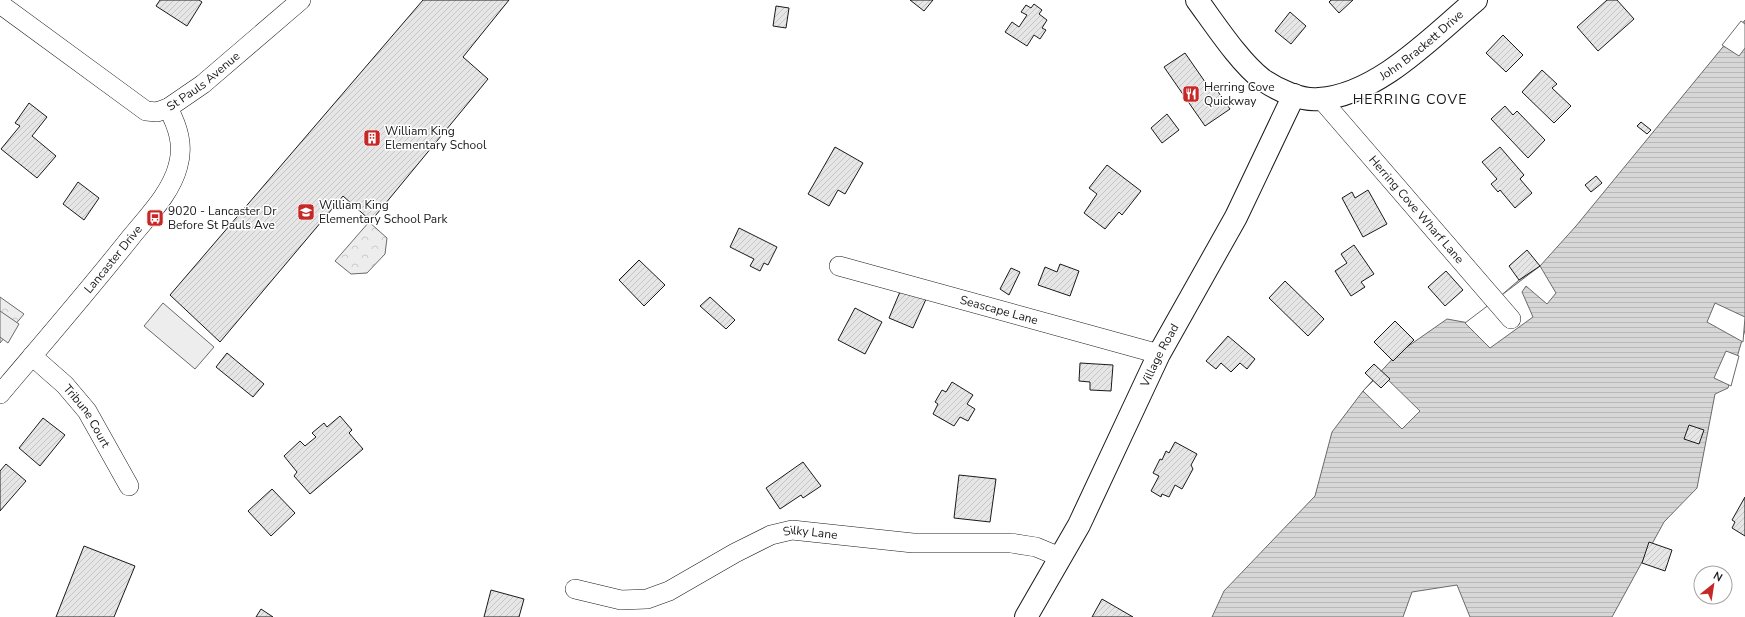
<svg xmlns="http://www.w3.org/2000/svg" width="1745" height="617" viewBox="0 0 1745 617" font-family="'Nunito Sans',sans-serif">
  <defs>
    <pattern id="park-crowns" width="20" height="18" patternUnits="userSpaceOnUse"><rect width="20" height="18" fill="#ededed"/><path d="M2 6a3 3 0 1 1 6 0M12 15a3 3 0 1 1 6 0" fill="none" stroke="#cbcbcb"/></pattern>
    <pattern id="water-rules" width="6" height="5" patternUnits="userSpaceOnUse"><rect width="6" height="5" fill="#d7d7d7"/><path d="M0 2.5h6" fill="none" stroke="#b8b8b8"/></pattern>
    <pattern id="building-hatch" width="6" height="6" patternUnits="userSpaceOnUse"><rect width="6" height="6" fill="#e6e6e6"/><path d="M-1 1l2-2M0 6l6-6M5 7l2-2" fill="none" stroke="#c5c5c5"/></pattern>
  </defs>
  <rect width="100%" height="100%" fill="#fff"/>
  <g fill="url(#park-crowns)" stroke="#6a6a6a">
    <path d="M369 222 387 238 385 254 367 273 351 274 335 261Z"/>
    <path d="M0 297 24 314 0 343Z"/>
  </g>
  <g fill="#ededed" stroke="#6a6a6a">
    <path d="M163 303 214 347 195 369 144 326Z"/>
    <path d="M0 311 19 324 8 343 0 337Z"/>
  </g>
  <path fill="url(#water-rules)" stroke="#6a6a6a" d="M1745 20V330L1728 388 1715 394 1697 488 1664 522 1612 617H1470L1457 585 1412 592 1403 617H1212L1224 591 1315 496 1332 432 1363 391 1397 354 1447 319 1469 323 1519 280 1540 266 1576 226Z"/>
  <g fill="#fff" stroke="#6a6a6a">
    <path d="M1741 21 1745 24V48L1739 56 1722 45Z"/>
    <path d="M1540 266 1556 293 1547 304 1526 286 1522 292 1533 317 1490 348 1465 323Z"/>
    <path d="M1715 303 1745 317 1743 342 1707 322Z"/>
    <path d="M1726 351 1739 356 1731 386 1714 378Z"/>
    <path d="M1381 373 1420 411 1402 429 1363 391Z"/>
  </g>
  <g fill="url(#building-hatch)" stroke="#1a1a1a">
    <path d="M160 0H199L202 2 187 26 156 6Z"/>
    <path d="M423 0H509L463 57 488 79 371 221 343 196 220 342 170 295Z"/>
    <path d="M910 0H933L924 11Z"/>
    <path d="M1331 0H1353L1339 13 1329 2Z"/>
    <path d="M1607 0H1617L1634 19 1598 51 1577 27Z"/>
    <path d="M1034 4 1042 10 1039 14 1047 20 1042 28 1046 30 1040 39 1034 35 1027 46 1005 32 1012 22 1019 27 1027 15 1021 12 1026 5 1031 8Z"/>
    <path d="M776 6 789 8 786 28 773 26Z"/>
    <path d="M1290 12 1306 26 1291 44 1275 31Z"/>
    <path d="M1503 35 1523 55 1506 72 1486 53Z"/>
    <path d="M1185 53 1210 89 1214 86 1230 109 1205 126 1164 67Z"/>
    <path d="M1542 70 1557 84 1552 88 1571 106 1554 123 1522 92Z"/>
    <path d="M29 103 47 117 32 136 56 156 37 178 1 149 20 126 15 123Z"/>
    <path d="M1505 106 1513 115 1517 111 1545 140 1528 158 1491 119Z"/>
    <path d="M1167 114 1179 130 1162 143 1151 128Z"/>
    <path d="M1641 122 1651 130 1647 134 1637 126Z"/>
    <path d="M835 147 863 163 845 194 838 190 829 206 808 194Z"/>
    <path d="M1500 147 1524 175 1520 179 1532 193 1515 208 1500 190 1498 192 1491 184 1497 179 1482 162Z"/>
    <path d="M1107 165 1141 191 1122 215 1119 212 1105 229 1084 213 1097 194 1089 188Z"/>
    <path d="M1596 176 1602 183 1591 192 1585 185Z"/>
    <path d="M78 182 99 198 84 220 63 204Z"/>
    <path d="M1368 190 1387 224 1363 237 1342 198 1352 192 1355 198Z"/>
    <path d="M739 228 777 247 768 265 764 263 760 271 750 266 754 259 730 247Z"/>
    <path d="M1354 245 1374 274 1361 282 1365 287 1351 296 1335 271 1347 263 1341 254Z"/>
    <path d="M1527 250 1540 266 1519 280 1509 266Z"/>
    <path d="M639 260 665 285 644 306 619 280Z"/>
    <path d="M1060 264 1079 271 1070 296 1038 285 1045 267 1057 272Z"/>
    <path d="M1011 268 1020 272 1009 295 1000 289Z"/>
    <path d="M1446 271 1463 290 1445 306 1428 287Z"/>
    <path d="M1285 281 1324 319 1308 336 1269 298Z"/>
    <path d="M902 287 927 297 913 328 889 318Z"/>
    <path d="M710 297 735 320 726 329 700 306Z"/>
    <path d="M855 308 882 322 865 354 838 340Z"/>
    <path d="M1395 321 1414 340 1393 361 1374 342Z"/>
    <path d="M1228 336 1255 359 1247 369 1240 363 1231 372 1221 363 1216 369 1206 361Z"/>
    <path d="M227 353 264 384 253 397 216 367Z"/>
    <path d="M1080 363 1113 365 1111 391 1090 390V382L1079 381Z"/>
    <path d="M1374 364 1390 379 1381 388 1365 373Z"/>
    <path d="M952 382 973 395 967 404 975 409 968 421 960 417 954 426 933 414 938 404 935 402 942 390 946 392Z"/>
    <path d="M340 416 352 430 349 433 363 449 310 494 294 476 297 472 284 456 300 441 305 446 316 437 312 433 324 423 327 427Z"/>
    <path d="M43 418 65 435 40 466 19 448Z"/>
    <path d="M1689 425 1704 430 1699 444 1684 439Z"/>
    <path d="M1175 442 1197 454 1191 465 1193 469 1182 489 1175 485 1169 497 1162 494 1161 497 1151 491 1159 476 1153 473 1160 459 1162 460 1166 451 1169 453Z"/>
    <path d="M803 462 821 486 803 498 801 495 780 509 766 488Z"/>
    <path d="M6 464 26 481 0 511V471Z"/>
    <path d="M959 475 996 479 990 522 954 518Z"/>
    <path d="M272 489 295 513 271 536 248 511Z"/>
    <path d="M1745 497V536L1732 528 1735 522 1732 520Z"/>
    <path d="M1649 542 1672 550 1665 571 1642 563Z"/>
    <path d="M84 546 135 566 114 617H56Z"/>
    <path d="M491 590 524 599 519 617H484Z"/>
    <path d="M1102 599 1133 617H1092Z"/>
    <path d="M261 609 273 617H256Z"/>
  </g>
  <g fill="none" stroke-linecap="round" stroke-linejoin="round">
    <defs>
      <g id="minor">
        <path id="s1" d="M0 4 146 111 157 112 168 108 203 84 301 0"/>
        <path id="s2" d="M1321 99 1511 319"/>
        <path id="s3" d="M839 266 1159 354"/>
        <path id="s4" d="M32 356 65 385 87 411 129 486"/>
        <path id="s5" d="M0 394C44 342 89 290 131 237 148 216 171 193 178 166 184 145 178 127 168 108"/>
        <path id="s6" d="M575 589 621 600 647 599 669 591 735 553 771 535 792 530 913 543H1011L1036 547 1060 557"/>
      </g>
      <g id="tertiary">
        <path id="s7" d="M1026 617 1079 525 1159 354 1236 217 1294 95"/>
      </g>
      <g id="secondary">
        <path id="s8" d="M1197 0C1214 23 1240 63 1263 80 1278 90 1301 101 1319 99 1378 95 1433 36 1476 0"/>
      </g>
    </defs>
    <use href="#minor" stroke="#1a1a1a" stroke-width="20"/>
    <use href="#tertiary" stroke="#1a1a1a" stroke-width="24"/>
    <use href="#secondary" stroke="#1a1a1a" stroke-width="24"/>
    <use href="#minor" stroke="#fff" stroke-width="19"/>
    <use href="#tertiary" stroke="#fff" stroke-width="22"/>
    <use href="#secondary" stroke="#fff" stroke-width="22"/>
  </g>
  <defs>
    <symbol id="restaurant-square" viewBox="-11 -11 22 22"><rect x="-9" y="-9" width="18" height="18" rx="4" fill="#c62828" stroke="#fff"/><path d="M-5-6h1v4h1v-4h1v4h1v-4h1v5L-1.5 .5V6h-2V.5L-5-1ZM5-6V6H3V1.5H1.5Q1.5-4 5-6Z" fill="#fff"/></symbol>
    <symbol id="building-square" viewBox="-11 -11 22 22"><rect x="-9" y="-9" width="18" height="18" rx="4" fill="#c62828" stroke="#fff"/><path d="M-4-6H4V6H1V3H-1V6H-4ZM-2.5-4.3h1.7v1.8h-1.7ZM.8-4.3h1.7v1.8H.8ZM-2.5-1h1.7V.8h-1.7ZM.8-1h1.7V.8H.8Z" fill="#fff"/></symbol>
    <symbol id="school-square" viewBox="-11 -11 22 22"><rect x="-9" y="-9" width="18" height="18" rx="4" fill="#c62828" stroke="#fff"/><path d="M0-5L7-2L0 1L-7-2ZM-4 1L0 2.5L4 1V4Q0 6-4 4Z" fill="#fff"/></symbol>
    <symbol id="bus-square" viewBox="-11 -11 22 22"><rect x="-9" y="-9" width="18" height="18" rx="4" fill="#c62828" stroke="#fff"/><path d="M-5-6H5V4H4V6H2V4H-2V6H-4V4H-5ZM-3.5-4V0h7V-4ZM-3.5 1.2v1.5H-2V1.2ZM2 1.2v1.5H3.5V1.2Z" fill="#fff"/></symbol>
  </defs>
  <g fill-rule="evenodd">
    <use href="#restaurant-square" x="1181" y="84" width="20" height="20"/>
    <use href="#building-square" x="362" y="128" width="20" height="20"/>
    <use href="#school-square" x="296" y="202" width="20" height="20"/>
    <use href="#bus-square" x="145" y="208" width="20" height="20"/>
  </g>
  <g text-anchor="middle" stroke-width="3" stroke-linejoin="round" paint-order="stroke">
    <g font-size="12" fill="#1a1a1a" stroke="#fff">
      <text dy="4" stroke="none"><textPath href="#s8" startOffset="282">John Brackett Drive</textPath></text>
      <text dy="4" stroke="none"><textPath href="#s1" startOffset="248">St Pauls Avenue</textPath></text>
      <text dy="4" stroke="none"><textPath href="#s2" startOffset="146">Herring Cove Wharf Lane</textPath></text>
      <text dy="4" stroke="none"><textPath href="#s5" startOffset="176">Lancaster Drive</textPath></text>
      <text dy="4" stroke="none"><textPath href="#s3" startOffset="166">Seascape Lane</textPath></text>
      <text dy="4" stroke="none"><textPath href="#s7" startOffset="294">Village Road</textPath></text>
      <text dy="4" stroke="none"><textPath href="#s4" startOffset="82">Tribune Court</textPath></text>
      <text dy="4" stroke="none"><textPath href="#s6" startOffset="253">Silky Lane</textPath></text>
    </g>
    <g font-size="12" fill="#1a1a1a" stroke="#fff" text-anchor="start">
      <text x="1204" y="91">Herring Cove<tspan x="1204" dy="14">Quickway</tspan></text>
      <text x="385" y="135">William King<tspan x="385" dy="14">Elementary School</tspan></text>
      <text x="319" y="209">William King<tspan x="319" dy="14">Elementary School Park</tspan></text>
      <text x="168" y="215">9020 - Lancaster Dr<tspan x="168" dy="14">Before St Pauls Ave</tspan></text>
    </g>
    <g font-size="14" letter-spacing="1" fill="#1a1a1a" stroke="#fff">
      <text x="1410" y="104">HERRING COVE</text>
    </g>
  </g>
  <g transform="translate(1713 585) rotate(30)"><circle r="19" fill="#ffffff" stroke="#a3a3a3"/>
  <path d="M0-3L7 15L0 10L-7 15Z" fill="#c62828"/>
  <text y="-6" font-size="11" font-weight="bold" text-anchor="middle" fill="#1a1a1a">N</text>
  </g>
</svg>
